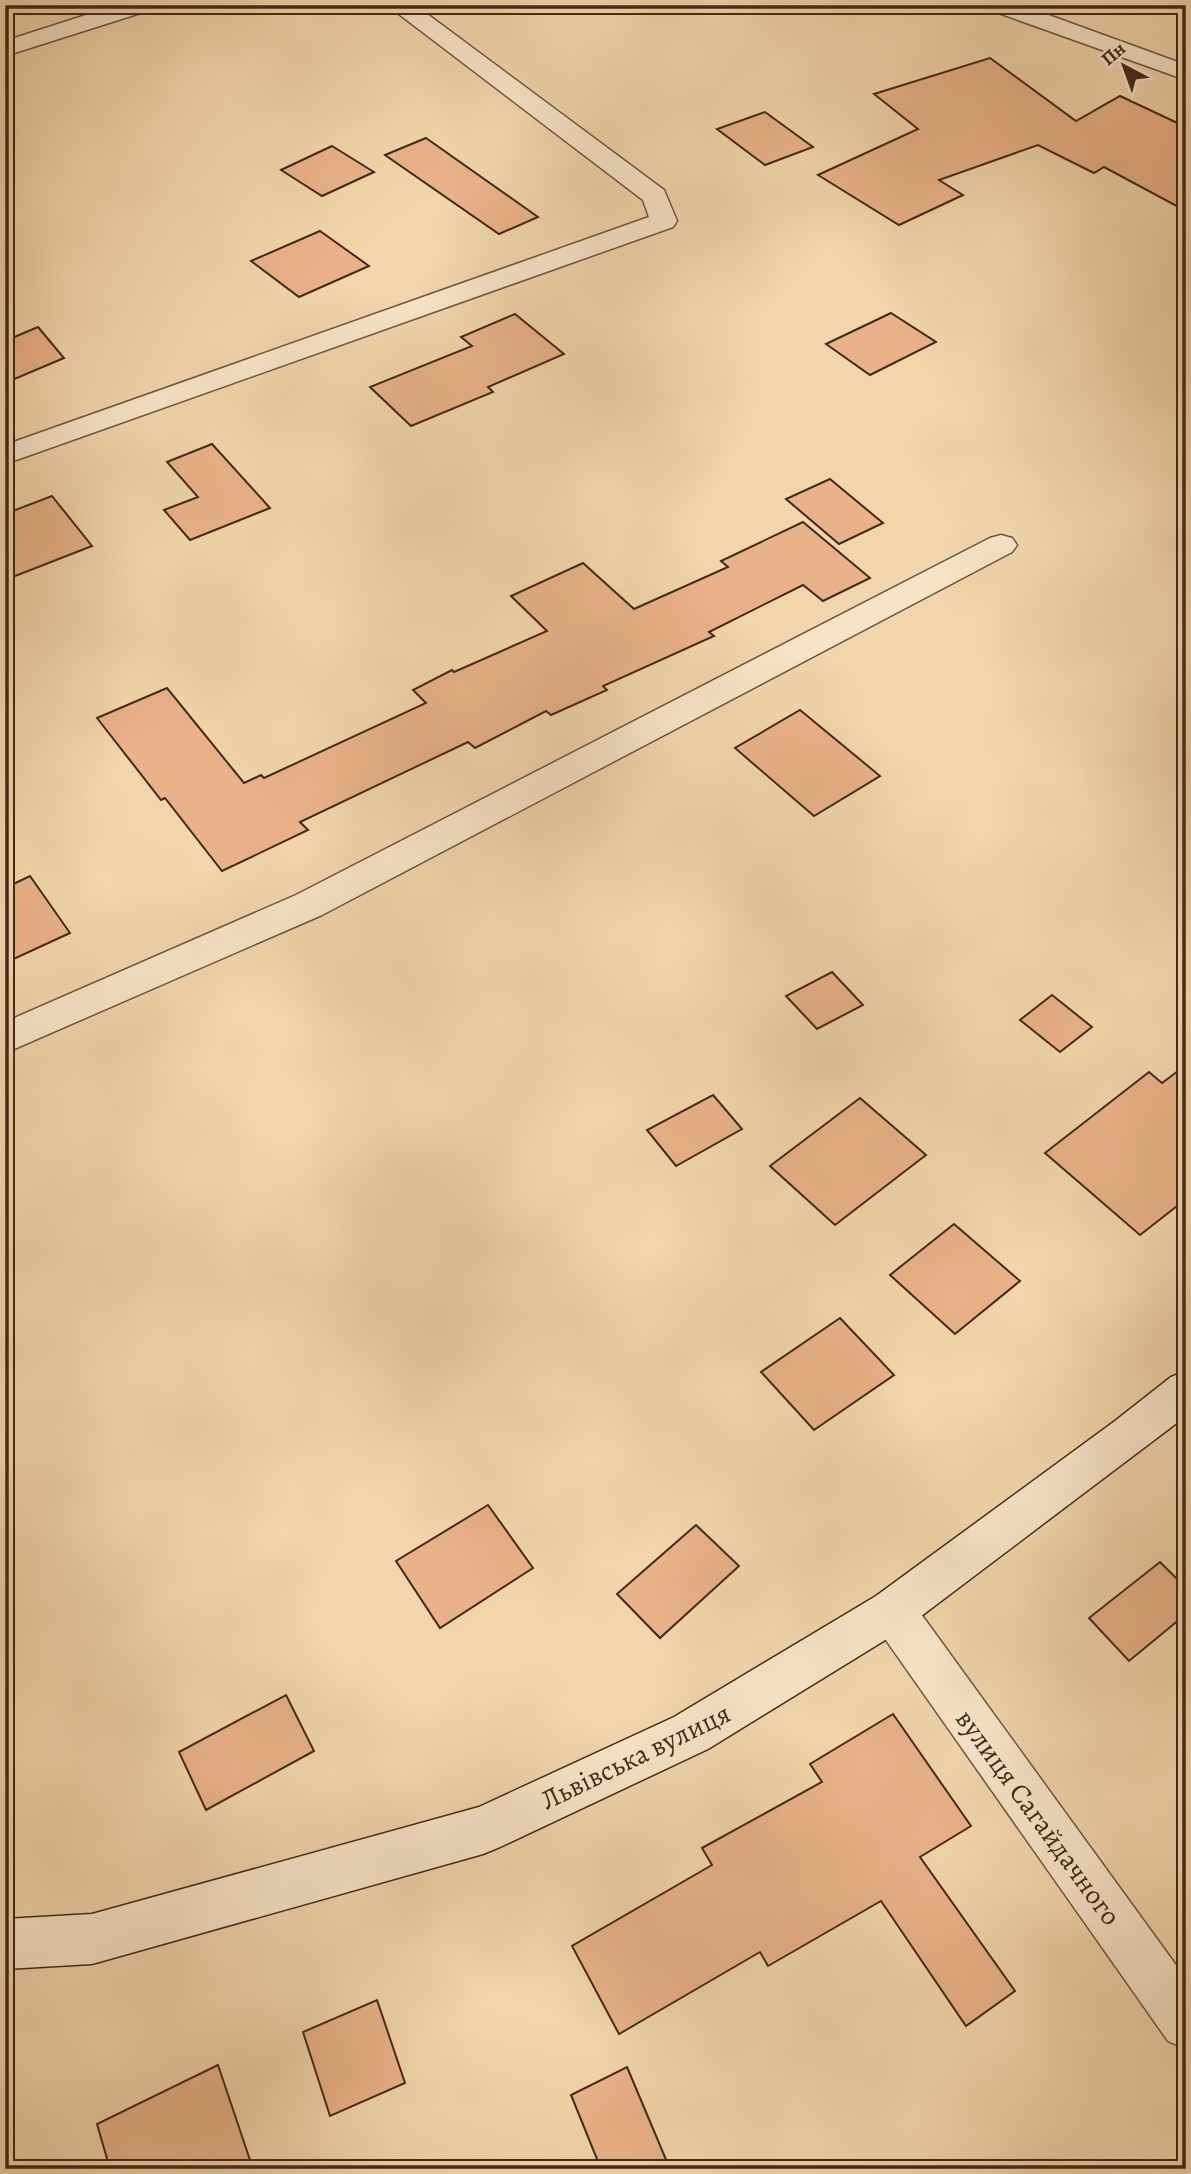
<svg xmlns="http://www.w3.org/2000/svg" width="1191" height="2174" viewBox="0 0 1191 2174" font-family="Alegreya,serif">
  <rect width="100%" height="100%" fill="#f2d5aa"/>
  <filter id="stains"><feTurbulence type="fractalNoise" baseFrequency=".00286" numOctaves="4"/><feColorMatrix values="0 0 0 0 .2 0 0 0 0 .09 0 0 0 0 .02 0 0 0 .5 -.17"/></filter>
  <radialGradient id="worn" r=".72"><stop offset=".6" stop-color="#630" stop-opacity="0"/><stop offset="1" stop-color="#630" stop-opacity=".3"/></radialGradient>
  <g fill="#eab288" stroke="#40291b" stroke-width="2">
    <path d="M990 58 1076 121 1120 96 1186 127V211L1104 167 1094 173 1038 145 939 180 963 195 899 225 818 175 918 129 874 94Z"/>
    <path d="M765 112 813 147 765 165 717 129Z"/>
    <path d="M426 138 538 217 499 234 385 155Z"/>
    <path d="M332 146 374 172 322 196 281 170Z"/>
    <path d="M320 231 369 266 299 297 251 261Z"/>
    <path d="M891 313 936 342 870 375 826 344Z"/>
    <path d="M515 314 564 354 488 387 493 392 411 426 370 387 472 346 461 337Z"/>
    <path d="M38 327 64 358 5 383V341Z"/>
    <path d="M212 444 270 508 190 540 164 510 198 497 167 462Z"/>
    <path d="M830 479 883 523 839 544 786 499Z"/>
    <path d="M52 496 92 546 5 580V514Z"/>
    <path d="M803 522 870 578 823 601 803 585 709 632 714 636 603 686 607 690 551 715 546 711 475 748 468 742 300 822 308 830 222 871 165 798 161 800 97 718 167 688 244 783 261 775 264 778 426 703 413 690 452 670 454 672 547 631 511 596 583 563 634 609 728 567 721 561Z"/>
    <path d="M800 710 880 776 814 816 735 748Z"/>
    <path d="M30 876 70 933 5 963V888Z"/>
    <path d="M832 972 863 1005 817 1029 786 996Z"/>
    <path d="M1052 995 1092 1027 1060 1052 1020 1020Z"/>
    <path d="M1186 1065V1199L1140 1235 1045 1153 1149 1072 1162 1083Z"/>
    <path d="M713 1095 742 1129 676 1166 647 1130Z"/>
    <path d="M860 1098 926 1155 835 1225 770 1166Z"/>
    <path d="M954 1224 1020 1281 955 1334 890 1275Z"/>
    <path d="M840 1318 894 1375 814 1430 761 1372Z"/>
    <path d="M488 1505 533 1568 440 1628 396 1561Z"/>
    <path d="M696 1525 739 1566 660 1638 617 1594Z"/>
    <path d="M1160 1562 1186 1588V1614L1129 1661 1089 1618Z"/>
    <path d="M286 1695 314 1751 206 1810 179 1752Z"/>
    <path d="M893 1714 971 1826 920 1857 1015 1991 966 2026 881 1901 768 1966 760 1952 619 2034 572 1946 712 1865 702 1848 822 1782 810 1764Z"/>
    <path d="M377 2000 405 2083 330 2116 303 2032Z"/>
    <path d="M218 2065 253 2169H110L97 2124Z"/>
    <path d="M627 2067 670 2169H601L571 2095Z"/>
  </g>
  <g fill="none" stroke-linecap="round" stroke-linejoin="round">
    <defs>
      <g id="minor">
        <path d="M117 5H154L150 10 5 56V41Z"/>
        <path d="M387 5H415L664 190 677 221 673 227 5 464V445L649 217 643 200Z"/>
        <path d="M986 5H1021L1186 65V80L990 10Z"/>
        <path d="M1001 535 1012 538 1017 545 1012 552 322 915 5 1053V1022L296 895 990 538Z"/>
        <path d="M892 1589 908 1596 1186 1979V2049L1168 2041 876 1626 869 1611 876 1596Z"/>
      </g>
      <path id="secondary" d="M1186 1371V1416L908 1626 708 1749 500 1847 483 1854 92 1964 5 1969V1919L92 1914 479 1807 674 1717 876 1596 1115 1421 1171 1377Z"/>
    </defs>
    <use href="#minor" stroke="#6c543f" stroke-width="3"/>
    <use href="#secondary" stroke="#40291b" stroke-width="3"/>
    <use href="#minor" fill="#f7e4c8" fill-rule="evenodd"/>
    <use href="#secondary" fill="#f7e4c8" fill-rule="evenodd"/>
  </g>
  <g text-anchor="middle" stroke-width="6" stroke-linejoin="round" paint-order="stroke">
    <g font-size="28" fill="#40291b" stroke="#f7e4c8">
      <text transform="translate(635 1756) rotate(-26)" y="10">Львівська вулиця</text>
      <text transform="translate(1039 1817) rotate(54)" y="10">вулиця Сагайдачного</text>
    </g>
  </g>
  <rect width="1191" height="2174" fill="none" stroke="#f2d5aa" stroke-width="28"/>
  <rect x="7" y="7" width="1177" height="2160" fill="none" stroke="#40291b" stroke-width="3.5"/>
  <rect x="14" y="14" width="1163" height="2146" fill="none" stroke="#40291b" stroke-width="2"/>
  <g transform="translate(1124 66) rotate(319)" stroke="#f7e4c8" stroke-width="5" paint-order="stroke">
  <path d="M0-5L12 26L0 18L-12 26Z" fill="#40291b"/>
  <text y="-10" font-size="19" font-weight="bold" text-anchor="middle" fill="#40291b">Пн</text>
  </g>
  <rect width="100%" height="100%" filter="url(#stains)"/>
  <rect width="100%" height="100%" fill="url(#worn)"/>
</svg>
